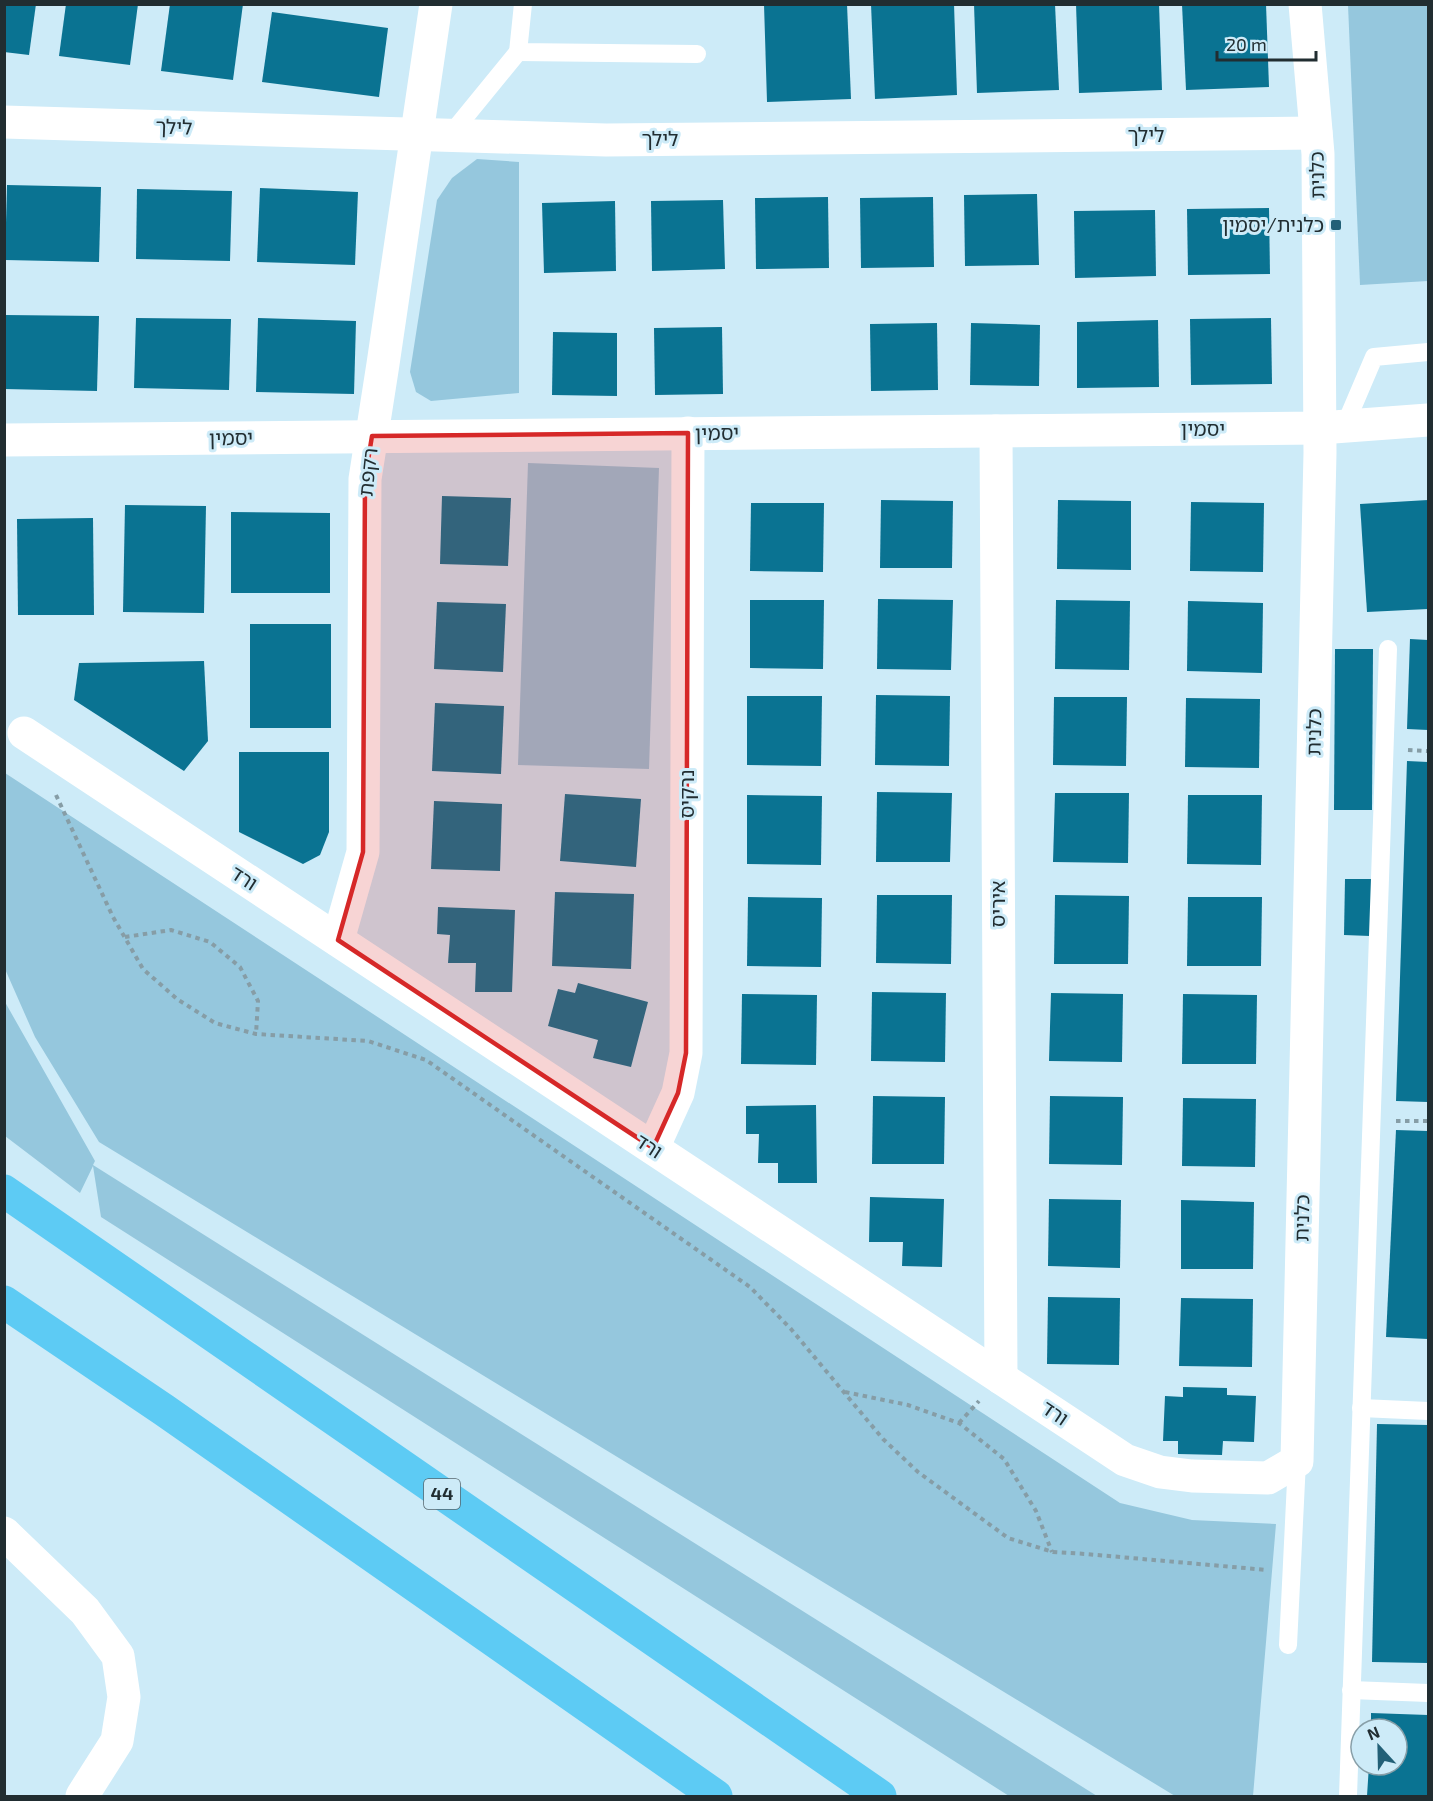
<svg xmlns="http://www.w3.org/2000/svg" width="1433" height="1801" viewBox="0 0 1433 1801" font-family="'Exo 2','Noto Sans Hebrew',sans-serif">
  <rect width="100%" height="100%" fill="#cdebf8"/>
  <g fill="#95c7dd">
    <path d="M1348 5H1428V281L1360 285Z"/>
    <path d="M477 159 519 162V393L431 401 416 392 410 372 437 200 452 178Z"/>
    <path d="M528 463 659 468 649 769 518 765Z"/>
    <path d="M5 773 1120 1503 1192 1520 1276 1524 1253 1796H1175L99 1142 35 1037 5 969Z"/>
    <path d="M5 1002 95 1161 93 1165 1097 1796H1009L101 1217 93 1166 80 1193 5 1136Z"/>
  </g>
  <g fill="#0a7392">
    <path d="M4 4H36L29 55 4 52Z"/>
    <path d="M66 4H138L130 65 59 56Z"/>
    <path d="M170 4H243L233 80 161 71Z"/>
    <path d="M764 4H847L851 99 767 102Z"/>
    <path d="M871 4H954L957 95 875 99Z"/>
    <path d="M974 4H1055L1059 90 977 93Z"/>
    <path d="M1076 4H1159L1162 90 1079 93Z"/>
    <path d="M1182 4H1266L1269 87 1186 90Z"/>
    <path d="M272 12 388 28 379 97 262 82Z"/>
    <path d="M7 185 101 187 99 262 5 260Z"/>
    <path d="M260 188 358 192 355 265 257 262Z"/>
    <path d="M137 189 232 191 230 261 136 259Z"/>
    <path d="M1037 194 1039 265 965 266 964 195Z"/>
    <path d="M828 197 829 268 756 269 755 198Z"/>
    <path d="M933 197 934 267 861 268 860 198Z"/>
    <path d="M723 200 725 269 652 271 651 201Z"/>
    <path d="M615 201 616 271 544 273 542 203Z"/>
    <path d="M1269 208 1270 274 1188 275 1187 209Z"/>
    <path d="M1155 210 1156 276 1075 278 1074 211Z"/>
    <path d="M5 315 99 316 97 391 4 389Z"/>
    <path d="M136 318 231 319 229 390 134 388Z"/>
    <path d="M258 318 356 321 354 394 256 392Z"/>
    <path d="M1271 318 1272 384 1191 385 1190 319Z"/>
    <path d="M1158 320 1159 387 1077 388V322Z"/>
    <path d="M937 323 938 390 871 391 870 324Z"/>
    <path d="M971 323 1040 325 1039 386 970 385Z"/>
    <path d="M722 327 723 394 655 395 654 328Z"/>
    <path d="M553 332 617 333V396L552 395Z"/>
    <path d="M442 496 511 498 508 566 440 564Z"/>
    <path d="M881 500 953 501 952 568H880Z"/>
    <path d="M1058 500 1131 501V570L1057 569Z"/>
    <path d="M1428 500V609L1367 612 1360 504Z"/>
    <path d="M1191 502 1264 503 1263 572 1190 571Z"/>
    <path d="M751 503H824L823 572 750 571Z"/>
    <path d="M125 505 206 506 204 613 123 612Z"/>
    <path d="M231 512 330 513V593H231Z"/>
    <path d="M93 518 94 615H18L17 519Z"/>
    <path d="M878 599 953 600 951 670 877 669Z"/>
    <path d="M750 600H824L823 669 750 668Z"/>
    <path d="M1056 600 1130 601 1129 670 1055 669Z"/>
    <path d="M1188 601 1263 603 1262 673 1187 671Z"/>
    <path d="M437 602 506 604 503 672 434 669Z"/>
    <rect x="250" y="624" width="81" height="104"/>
    <path d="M1410 639 1428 640V730L1407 729Z"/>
    <path d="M1335 649H1373L1372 810H1334Z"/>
    <path d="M204 661 208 741 184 771 74 700 79 663Z"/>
    <path d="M876 695 950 696 949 766 875 765Z"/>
    <path d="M747 696H822L821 766 747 765Z"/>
    <path d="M1054 697H1127L1126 766 1053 765Z"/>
    <path d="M1186 698 1260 699 1259 768 1185 767Z"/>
    <path d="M435 703 504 706 501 774 432 771Z"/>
    <path d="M239 752H329V832L320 855 303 864 239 832Z"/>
    <path d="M1407 761 1428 762V1102L1396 1101Z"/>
    <path d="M877 792 952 793 950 862H876Z"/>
    <path d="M1055 793H1129L1128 863 1053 862Z"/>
    <path d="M565 794 641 799 636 867 560 861Z"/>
    <path d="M747 795 822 796 821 865 747 864Z"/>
    <path d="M1188 795H1262L1261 865 1187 864Z"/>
    <path d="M434 801 502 804 500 871 431 869Z"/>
    <path d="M1345 879H1372L1370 936 1344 935Z"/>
    <path d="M555 892 634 894 631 969 552 966Z"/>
    <path d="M877 895H952L951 964 876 963Z"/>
    <path d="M1055 895 1129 896 1128 964H1054Z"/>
    <path d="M748 897 822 898 821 967 747 966Z"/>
    <path d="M1188 897H1262L1261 966H1187Z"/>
    <path d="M438 907 515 910 512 992H475L476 963H448L450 935 437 934Z"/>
    <path d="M578 983 648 1002 631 1067 593 1058 598 1040 548 1026 558 989 575 993Z"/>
    <path d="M872 992 946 993 945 1062 871 1061Z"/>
    <path d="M1051 993 1123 994 1122 1062 1049 1061Z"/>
    <path d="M742 994 817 995 816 1065 741 1064Z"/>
    <path d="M1183 994 1257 995 1256 1064H1182Z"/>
    <path d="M873 1096 945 1097 944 1164H872Z"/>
    <path d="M1050 1096 1123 1097 1122 1165 1049 1164Z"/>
    <path d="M1183 1098 1256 1099 1255 1167 1182 1166Z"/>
    <path d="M816 1105 817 1183H778V1163H758L759 1134H746V1106Z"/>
    <path d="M1396 1130 1428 1131V1339L1386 1337Z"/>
    <path d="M870 1197 944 1199 942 1267 902 1266 903 1242H869Z"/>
    <path d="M1049 1199 1121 1200 1120 1268 1048 1266Z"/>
    <path d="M1181 1200 1254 1202 1253 1269H1181Z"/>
    <path d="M1048 1297 1120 1298 1119 1365 1047 1364Z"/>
    <path d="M1181 1298 1253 1299 1252 1367 1179 1366Z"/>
    <path d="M1183 1387 1227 1388V1395L1256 1396 1254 1442 1223 1441 1222 1455 1178 1454V1441H1163L1165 1396 1183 1397Z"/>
    <path d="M1377 1424 1428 1425V1663L1372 1662Z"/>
    <path d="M1371 1713 1428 1715V1796H1367L1369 1765H1397V1729H1371Z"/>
  </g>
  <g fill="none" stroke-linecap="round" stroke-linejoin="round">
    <g stroke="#869da6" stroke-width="4" stroke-dasharray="4.5 4.5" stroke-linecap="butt">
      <path d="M1408 750 1428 751"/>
      <path d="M56 795 113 917 143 969 177 999 215 1023 256 1034 368 1041 426 1060 750 1287 791 1329 883 1439 918 1472 1008 1538 1053 1552 1086 1554 1267 1570"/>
      <path d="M125 937 171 930 210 942 240 967 258 1001 256 1034"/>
      <path d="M1396 1121H1428"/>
      <path d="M845 1392 908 1405 959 1423 1004 1459 1036 1511 1052 1552"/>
      <path d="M959 1423 979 1401"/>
    </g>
    <g stroke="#fff" stroke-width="18">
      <path d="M523 4 518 52 697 54"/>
      <path d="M451 134 518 52"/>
      <path d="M1345 425 1374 357 1428 352"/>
      <path d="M1361 1408 1428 1411"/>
      <path d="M1288 1645 1297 1461"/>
      <path d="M1351 1690 1428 1693"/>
      <path d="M1348 1796 1388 649"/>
    </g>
    <g stroke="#fff" stroke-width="33">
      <path d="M4 122 606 140 1316 133"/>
      <path d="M996 431 1001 1378"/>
      <path d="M4 440 1320 428 1428 420"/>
      <path d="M24 733 1125 1460 1160 1472 1192 1476 1268 1478 1297 1461 1320 453 1318 154 1305 4"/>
      <path d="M338 940 363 852 365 479 383 364 436 4"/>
      <path d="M653 1148 678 1093 686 1053 688 433"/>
      <path d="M4 1533 85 1611 118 1656 124 1697 117 1741 82 1796"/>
    </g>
    <g stroke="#5dcbf4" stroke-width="33">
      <path d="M4 1191 880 1796"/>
      <path d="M4 1302 164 1410 716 1796"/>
    </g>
  </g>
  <path fill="#d62828" fill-opacity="0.2" stroke="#d62828" stroke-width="4.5" stroke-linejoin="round" d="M688 433 686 1053 678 1093 653 1148 338 940 363 852 365 479 372 436Z"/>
  <rect fill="#226077" stroke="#cdebf8" stroke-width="2" x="1330" y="219" width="12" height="12" rx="3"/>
  <g text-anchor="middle" stroke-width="6" stroke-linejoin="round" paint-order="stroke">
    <rect fill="#cdebf8" stroke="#55666d" stroke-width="1.5" x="424" y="1479" width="36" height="30" rx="4.5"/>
    <g font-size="18" font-weight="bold" fill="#212d31">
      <text x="442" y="1500">44</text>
    </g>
    <g font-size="20" fill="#212d31" stroke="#cdebf8">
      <text transform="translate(174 127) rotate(2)" y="7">לילך</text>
      <text x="1146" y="142">לילך</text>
      <text x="660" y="146">לילך</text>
      <text transform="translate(1317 175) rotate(-91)" y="7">כלנית</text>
      <text x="1203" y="436">יסמין</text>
      <text transform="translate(717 433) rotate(-1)" y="7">יסמין</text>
      <text transform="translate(231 438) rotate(-1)" y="7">יסמין</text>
      <text transform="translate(368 472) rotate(-84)" y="7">רקפת</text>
      <text transform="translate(1314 732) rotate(-89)" y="7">כלנית</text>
      <text transform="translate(687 794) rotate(-90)" y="7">נרקיס</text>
      <text transform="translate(244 878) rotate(33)" y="7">ורד</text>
      <text transform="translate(998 904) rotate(-90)" y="7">איריס</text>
      <text transform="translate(649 1146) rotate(33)" y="7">ורד</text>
      <text transform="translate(1302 1218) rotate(-89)" y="7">כלנית</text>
      <text transform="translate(1055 1413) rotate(34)" y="7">ורד</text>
    </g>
    <g font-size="20" fill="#212d31" stroke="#cdebf8" text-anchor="end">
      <text x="1324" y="232">כלנית/יסמין</text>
    </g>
  </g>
  <rect width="1433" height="1801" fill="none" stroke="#212d31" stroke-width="12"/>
  <g transform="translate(1379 1747) rotate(338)"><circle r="28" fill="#cdebf8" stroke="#889fa8" stroke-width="1.5"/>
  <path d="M0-4.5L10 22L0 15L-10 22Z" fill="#226077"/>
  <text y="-9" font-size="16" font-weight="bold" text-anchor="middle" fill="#212d31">N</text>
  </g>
  <path d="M1217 51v9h99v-9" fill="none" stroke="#212d31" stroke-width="3"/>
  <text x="1226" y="51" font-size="18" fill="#212d31" stroke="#cdebf8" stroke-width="4.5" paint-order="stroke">20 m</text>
</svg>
